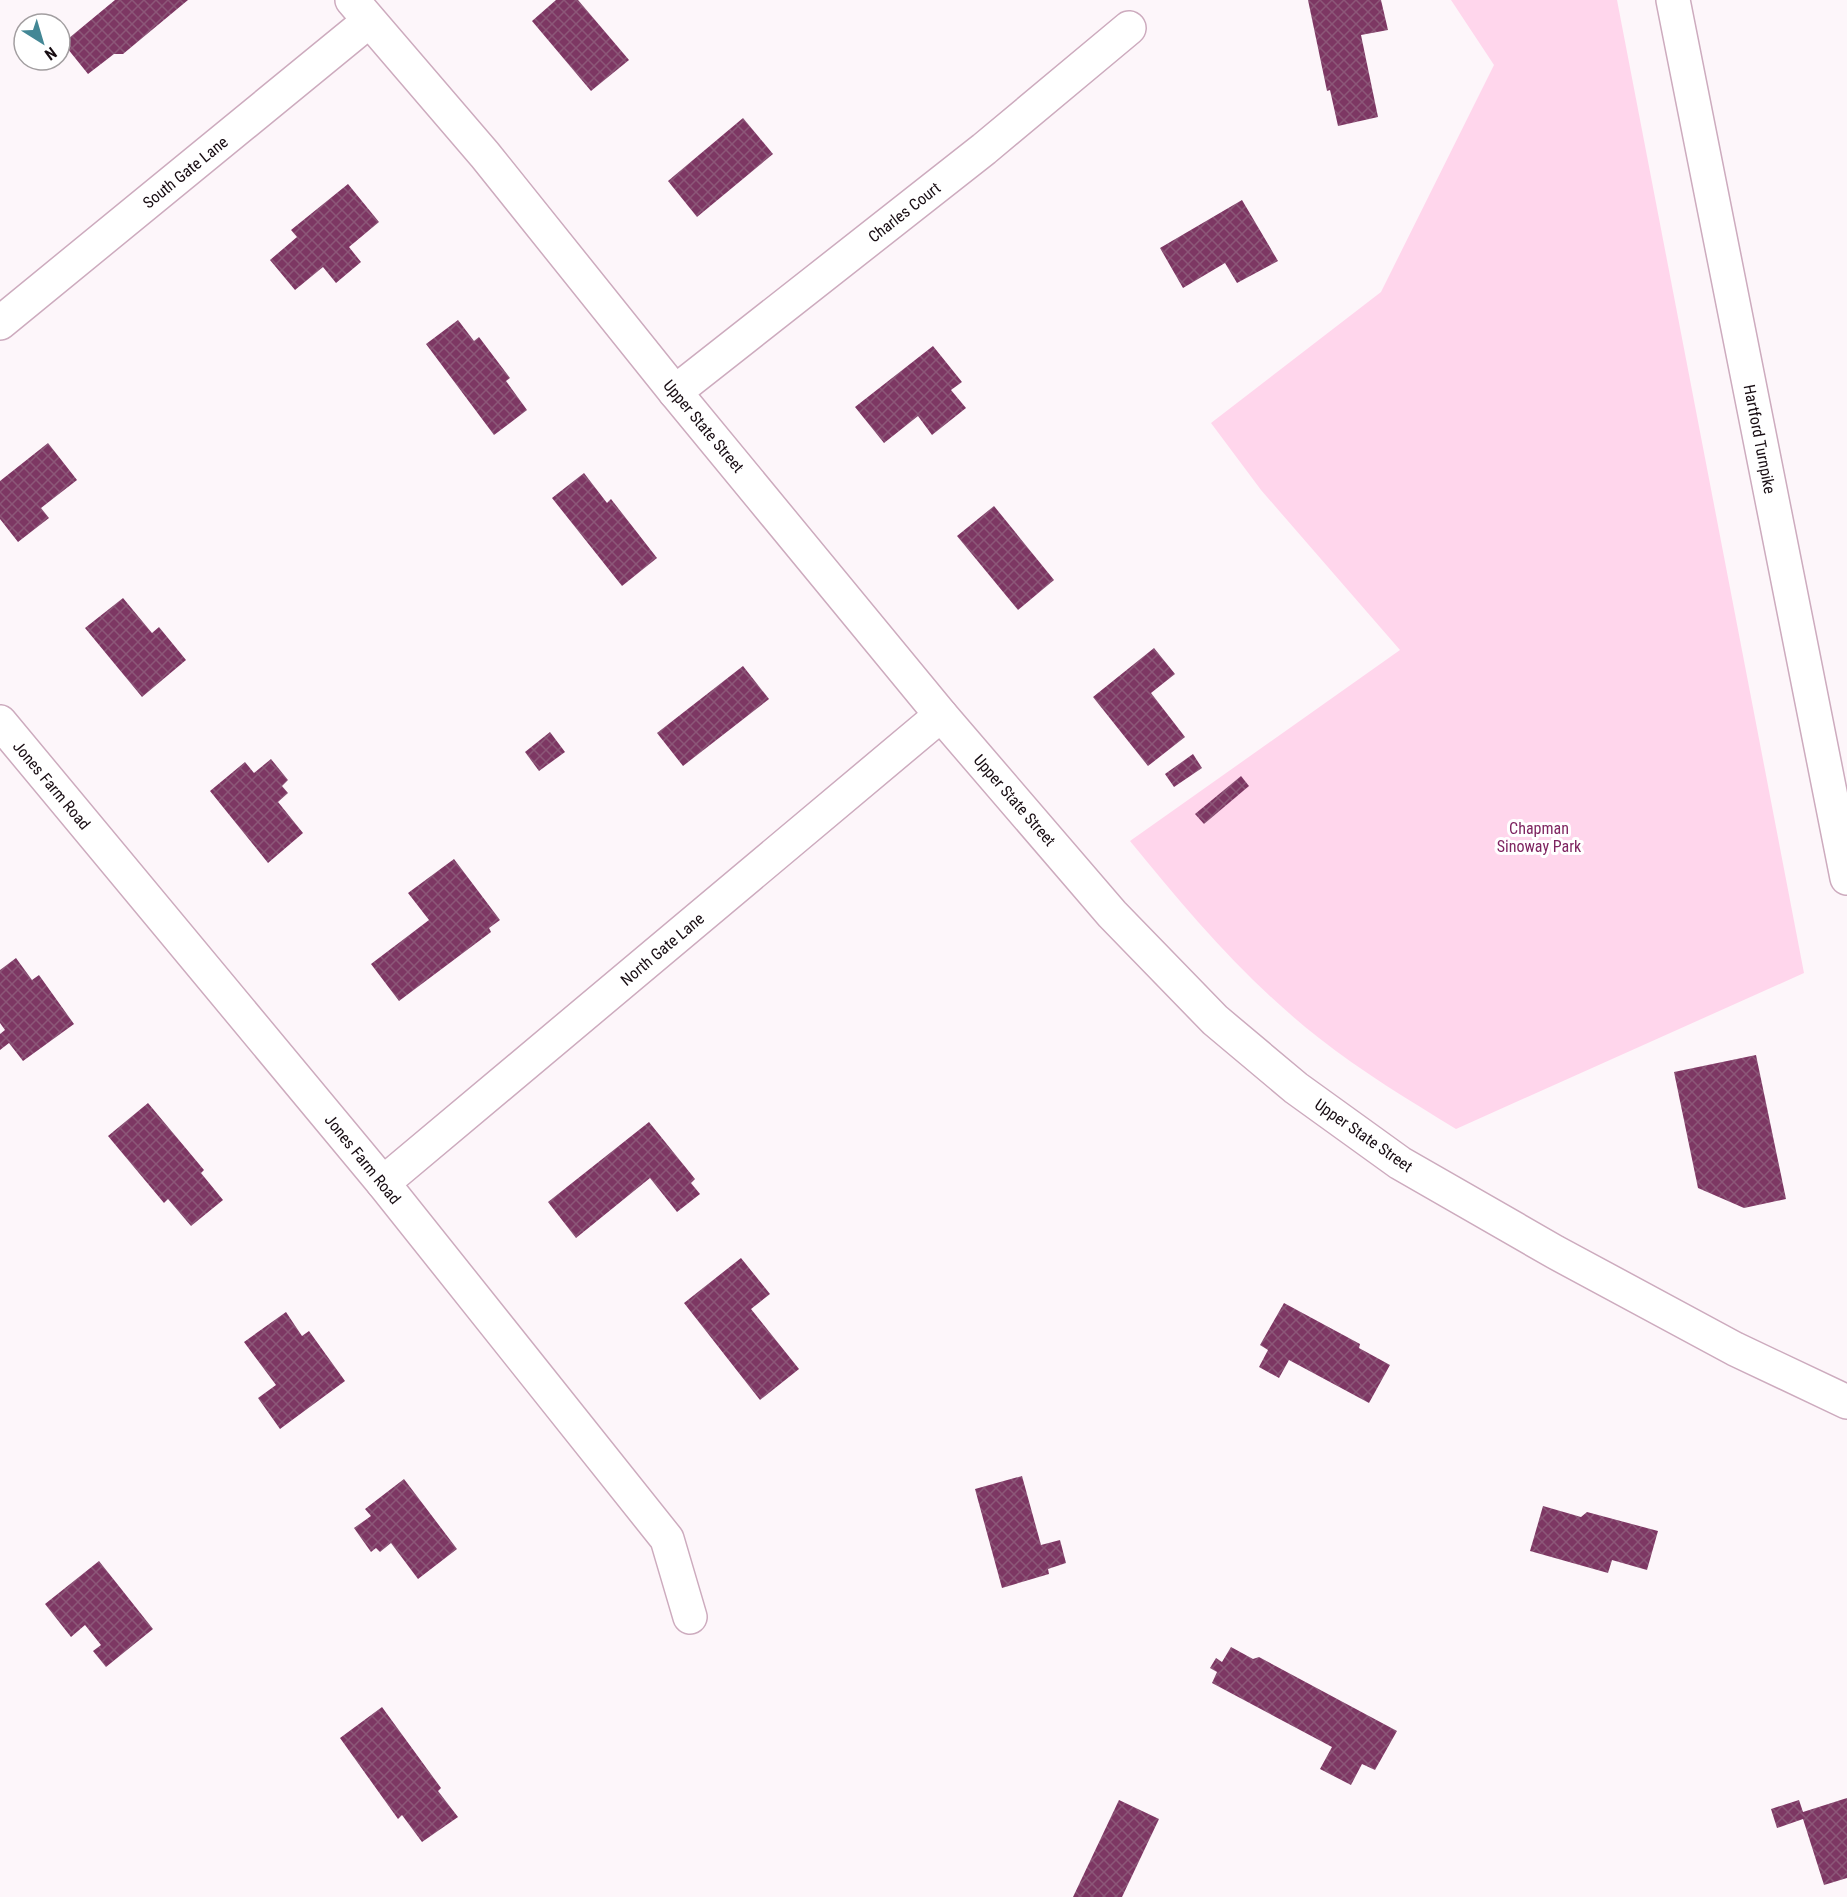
<svg xmlns="http://www.w3.org/2000/svg" width="1847" height="1897" viewBox="0 0 1847 1897" font-family="'Roboto Condensed',sans-serif">
  <defs>
    <pattern id="building-cross-hatch" width="8" height="8" patternUnits="userSpaceOnUse" patternTransform="scale(1.5)"><rect width="8" height="8" fill="#7d3763"/><path d="M0 0l8 8M0 8l8-8" fill="none" stroke="#8c5778"/></pattern>
  </defs>
  <rect width="100%" height="100%" fill="#fdf6fa"/>
  <path fill="#ffd6ec" d="M1451 0H1617L1804 973 1456 1129C1409 1100 1362 1072 1319 1038 1246 981 1188 912 1130 841L1400 650 1261 490 1211 423 1381 292 1494 65Z"/>
  <g fill="url(#building-cross-hatch)">
    <path d="M115 0H188L123 54H114L88 74 63 43Z"/>
    <path d="M556 0H578L629 60 591 91 532 21Z"/>
    <path d="M1308 0H1381L1388 30 1361 35 1378 117 1338 126 1330 90 1327 91Z"/>
    <path d="M743 118 773 154 697 217 668 181Z"/>
    <path d="M348 184 379 222 349 247 361 262 336 283 323 267 295 290 270 260 297 237 291 230Z"/>
    <path d="M1242 200 1278 261 1237 283 1225 263 1183 288 1160 248Z"/>
    <path d="M458 320 474 341 479 337 510 378 506 381 527 410 494 435 426 344Z"/>
    <path d="M933 346 962 382 951 390 966 408 932 435 918 416 884 443 855 407Z"/>
    <path d="M48 443 77 480 41 508 49 518 18 542 0 519V481Z"/>
    <path d="M584 473 607 503 611 499 657 558 622 586 552 498Z"/>
    <path d="M994 506 1054 580 1018 610 957 536Z"/>
    <path d="M123 598 152 633 159 627 186 660 142 697 85 628Z"/>
    <path d="M1154 648 1175 674 1151 693 1185 737 1148 766 1093 697Z"/>
    <path d="M743 666 769 699 683 766 657 733Z"/>
    <path d="M550 732 565 752 539 771 525 752Z"/>
    <path d="M1193 754 1202 768 1174 787 1165 774Z"/>
    <path d="M271 759 288 780 282 786 288 793 278 802 303 833 268 863 210 791 245 762 254 773Z"/>
    <path d="M1241 776 1249 786 1204 824 1195 814Z"/>
    <path d="M454 859 500 920 489 928 491 932 399 1001 371 964 429 920 408 893Z"/>
    <path d="M16 958 32 980 39 975 74 1024 23 1061 9 1043 0 1050V1034L5 1030 0 1023V970Z"/>
    <path d="M1756 1055 1786 1199 1744 1208 1698 1188 1674 1072Z"/>
    <path d="M148 1103 204 1170 201 1173 223 1200 191 1226 168 1199 164 1203 108 1136Z"/>
    <path d="M649 1122 695 1179 691 1183 700 1194 677 1212 650 1178 576 1238 548 1202Z"/>
    <path d="M741 1258 770 1294 751 1309 799 1369 760 1400 684 1303Z"/>
    <path d="M1284 1303 1360 1344 1359 1348 1390 1365 1369 1403 1289 1360 1279 1378 1259 1367 1268 1350 1260 1345Z"/>
    <path d="M286 1312 302 1336 309 1331 345 1381 280 1429 258 1398 276 1385 244 1342Z"/>
    <path d="M1022 1476 1041 1545 1060 1540 1066 1563 1048 1569 1049 1574 1002 1588 975 1489Z"/>
    <path d="M404 1479 457 1549 418 1579 391 1543 380 1552 376 1548 371 1552 354 1528 371 1516 365 1509Z"/>
    <path d="M1543 1506 1581 1517 1587 1512 1658 1531 1647 1570 1612 1560 1608 1573 1530 1551Z"/>
    <path d="M99 1561 153 1629 106 1667 93 1651 101 1645 85 1625 71 1637 45 1604Z"/>
    <path d="M1231 1647 1253 1659 1259 1657 1397 1731 1375 1770 1362 1764 1351 1785 1320 1769 1332 1747 1212 1683 1217 1672 1210 1668 1216 1658 1222 1662Z"/>
    <path d="M382 1707 441 1788 438 1791 458 1817 422 1842 402 1815 398 1819 340 1738Z"/>
    <path d="M1847 1798V1878L1824 1885 1803 1819 1777 1828 1771 1809 1799 1800 1803 1812Z"/>
    <path d="M1119 1800 1159 1819 1122 1897H1073Z"/>
  </g>
  <g fill="none" stroke-linecap="round" stroke-linejoin="round">
    <defs>
      <g id="minor">
        <path d="M352 0 485 155 675 392 941 715 1112 914 1215 1020 1296 1088 1400 1163 1555 1252 1735 1349 1847 1402"/>
        <path d="M0 323 369 21"/>
        <path d="M675 392 984 149 1129 28"/>
        <path d="M0 722 383 1183 667 1539 690 1617"/>
        <path d="M383 1183 941 715"/>
      </g>
      <path id="secondary" d="M1673 0 1847 878"/>
    </defs>
    <use href="#minor" stroke="#cdabbe" stroke-width="36"/>
    <use href="#secondary" stroke="#cdabbe" stroke-width="36"/>
    <use href="#minor" stroke="#fff" stroke-width="33"/>
    <use href="#secondary" stroke="#fff" stroke-width="33"/>
  </g>
  <g text-anchor="middle" stroke-width="6" stroke-linejoin="round" paint-order="stroke">
    <g font-size="16" fill="#170c12" stroke="#fff">
      <text transform="translate(185 172) rotate(-39)" y="6">South Gate Lane</text>
      <text transform="translate(904 212) rotate(-38)" y="6">Charles Court</text>
      <text transform="translate(704 426) rotate(50)" y="6">Upper State Street</text>
      <text transform="translate(1760 439) rotate(79)" y="6">Hartford Turnpike</text>
      <text transform="translate(52 785) rotate(50)" y="6">Jones Farm Road</text>
      <text transform="translate(1015 800) rotate(49)" y="6">Upper State Street</text>
      <text transform="translate(662 949) rotate(-40)" y="6">North Gate Lane</text>
      <text transform="translate(1364 1135) rotate(35)" y="6">Upper State Street</text>
      <text transform="translate(363 1159) rotate(51)" y="6">Jones Farm Road</text>
    </g>
    <g font-size="16" fill="#7e2460" stroke="#fff">
      <text x="1539" y="834">Chapman<tspan x="1539" dy="18">Sinoway Park</tspan></text>
    </g>
  </g>
  <g transform="translate(42 42) rotate(143)"><circle r="28" fill="#ffffff" stroke="#a29ea0" stroke-width="1.5"/>
  <path d="M0-4.5L10 22L0 15L-10 22Z" fill="#438795"/>
  <text y="-9" font-size="16" font-weight="bold" text-anchor="middle" fill="#170c12">N</text>
  </g>
</svg>
